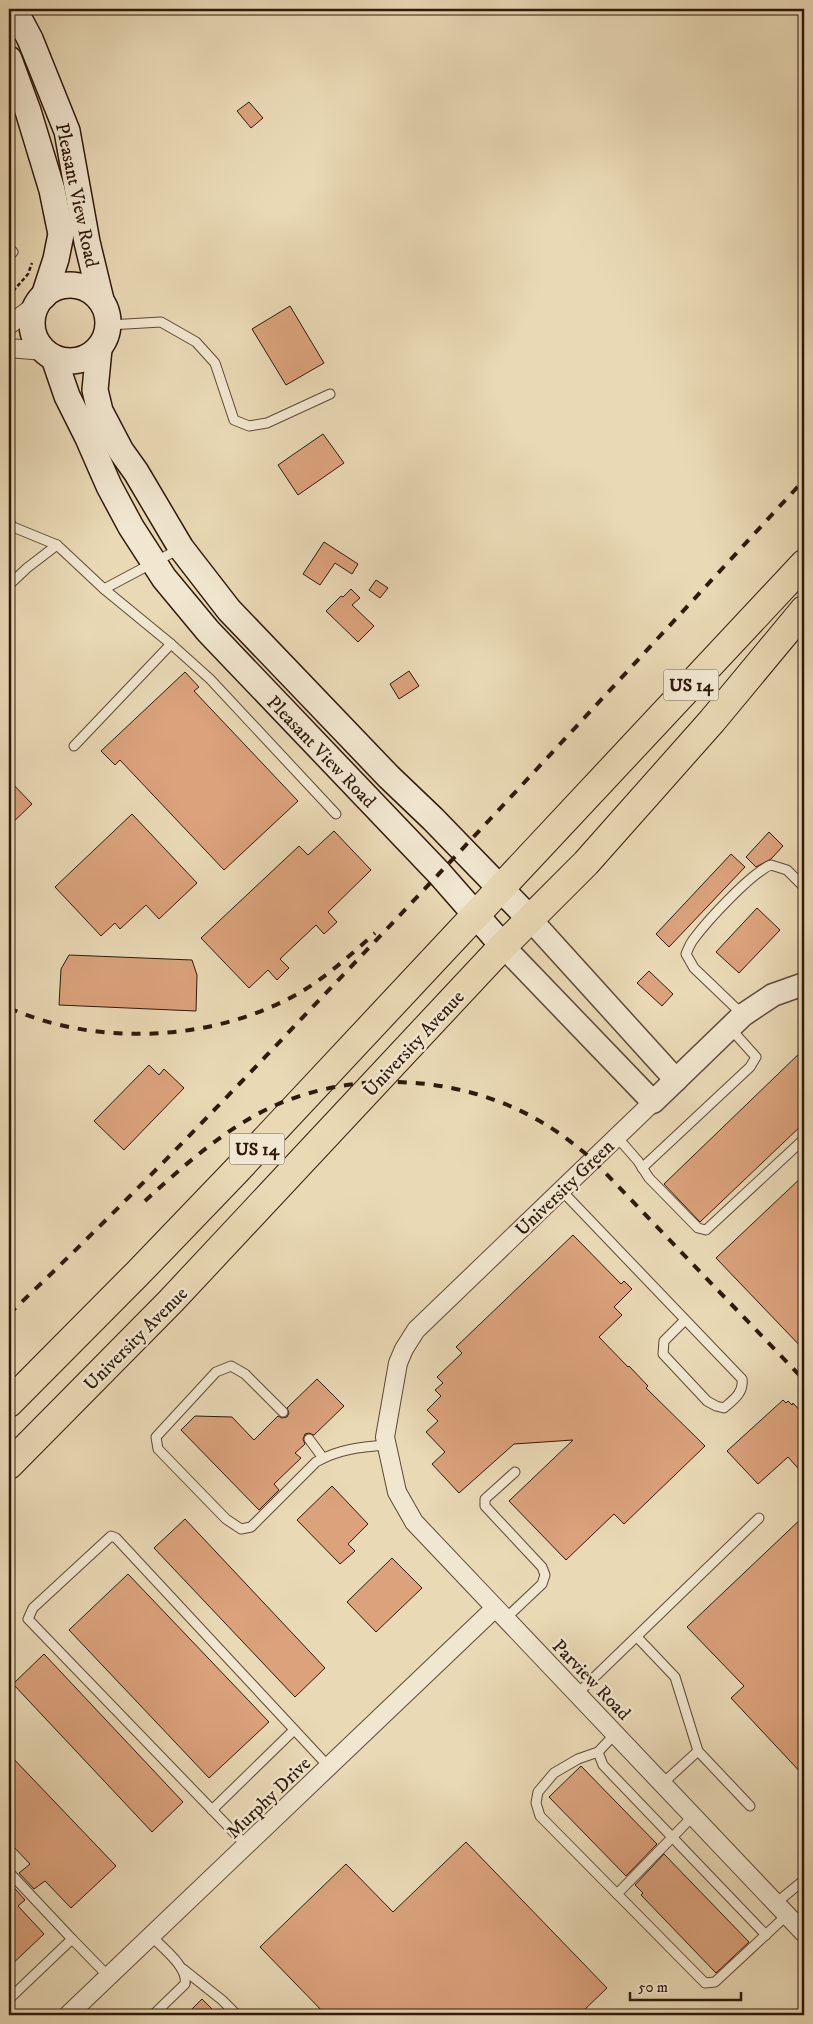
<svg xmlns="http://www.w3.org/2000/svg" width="813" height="2024" viewBox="0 0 813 2024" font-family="'IM FELL DW Pica',serif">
  <rect width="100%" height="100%" fill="#e9d9b5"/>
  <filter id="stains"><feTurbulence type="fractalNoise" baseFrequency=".004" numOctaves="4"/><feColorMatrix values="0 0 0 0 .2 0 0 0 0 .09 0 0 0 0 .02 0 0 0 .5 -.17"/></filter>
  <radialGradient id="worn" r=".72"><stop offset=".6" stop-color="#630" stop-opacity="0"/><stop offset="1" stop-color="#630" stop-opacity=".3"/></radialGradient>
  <g fill="#dba27c" stroke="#2e190b">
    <path d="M249 102 263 118 251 128 237 111Z"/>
    <path d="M290 306 324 363 286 385 252 329Z"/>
    <path d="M323 434 344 463 298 495 278 465Z"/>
    <path d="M324 542 358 564 352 574 335 563 320 585 303 574Z"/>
    <path d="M376 580 388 588 380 598 369 590Z"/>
    <path d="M351 589 360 598 352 605 374 626 358 642 326 611 341 596 343 597Z"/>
    <path d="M409 671 419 686 399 699 390 684Z"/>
    <path d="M185 672 199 687 194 691 298 801 224 870 120 760 115 765 101 751Z"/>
    <path d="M9 780 32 804 9 826Z"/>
    <path d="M132 814 197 883 159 919 146 905 120 929 115 923 101 936 55 887Z"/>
    <path d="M334 831 371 870 328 912 337 922 324 934 316 925 280 959 289 968 277 980 268 970 249 988 201 938 299 846 308 855Z"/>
    <path d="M769 832 783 846 771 859 756 867 746 857Z"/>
    <path d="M731 854 745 867 669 947 656 934Z"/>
    <path d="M757 908 780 930 739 973 716 952Z"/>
    <path d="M69 955 192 960 197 975 196 1011 59 1005 61 969Z"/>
    <path d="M649 971 673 994 662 1006 637 983Z"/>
    <path d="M804 1049V1123L700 1222 664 1184Z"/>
    <path d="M149 1065 159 1075 164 1069 184 1088 124 1150 94 1121Z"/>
    <path d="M804 1175V1350L716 1258Z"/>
    <path d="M573 1235 621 1284 624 1281 632 1289 614 1307 622 1315 599 1337 628 1367 629 1366 648 1386 646 1388 705 1446 624 1524 614 1514 566 1560 509 1501 573 1440 514 1444 459 1493 432 1464 445 1452 426 1432 438 1421 427 1410 441 1396 435 1390 443 1383 437 1377 462 1353 456 1347Z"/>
    <path d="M317 1379 344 1406 314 1435 309 1433 305 1434 303 1439 305 1444 295 1453 301 1458 274 1484 279 1490 259 1510 181 1430 195 1416 232 1417 254 1440 278 1416 282 1418 287 1417 289 1413 287 1408Z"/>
    <path d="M783 1400 786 1403 788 1401 792 1405 793 1403 804 1415V1475L788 1457 758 1484 727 1451Z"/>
    <path d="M332 1486 368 1524 348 1544 355 1551 340 1564 297 1520Z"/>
    <path d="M804 1516V1776L731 1698 744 1686 687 1627Z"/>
    <path d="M185 1519 325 1668 295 1697 154 1548Z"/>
    <path d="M392 1558 422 1588 376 1632 347 1602Z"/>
    <path d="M128 1574 269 1722 209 1778 69 1630Z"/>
    <path d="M44 1654 183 1802 152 1832 13 1684Z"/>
    <path d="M9 1754 116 1866 71 1908 45 1881 34 1889 19 1873 30 1864 9 1842Z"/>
    <path d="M581 1766 657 1844 626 1876 549 1797Z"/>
    <path d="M466 1842 607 1988 579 2015H326L260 1947 346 1864 393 1912Z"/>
    <path d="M664 1854 749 1942 716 1973 641 1895 643 1893 635 1885Z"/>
    <path d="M9 1882 25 1900 18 1906 44 1934 9 1967Z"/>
    <path d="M202 1999 218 2015H186Z"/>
  </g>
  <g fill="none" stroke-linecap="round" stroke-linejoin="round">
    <defs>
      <g id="service">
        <path d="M9 247 13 252 9 256"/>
        <path d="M109 325 161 322 196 342 215 363 234 420 249 426 267 423 330 394"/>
        <path d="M9 522 13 527 57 545"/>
        <path d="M9 585 27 568 57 545 104 589 181 548"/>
        <path d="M171 644 210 679 336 814"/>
        <path d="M74 746 171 644 104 589"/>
        <path d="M743 1015 694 968 686 954C688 949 690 944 693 940 707 921 751 873 771 865L787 870 804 887"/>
        <path d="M617 1137 638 1161 649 1178 698 1228 706 1230 804 1139"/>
        <path d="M642 1168 750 1067 756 1057 730 1028"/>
        <path d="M561 1190 742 1379C744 1393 733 1400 724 1408L716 1406 707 1401 663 1354 664 1341 685 1320"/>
        <path d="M283 1412 245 1374 231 1366 216 1372 156 1437 158 1449 226 1519 241 1529 251 1527 316 1462C339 1449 361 1447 386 1445"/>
        <path d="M309 1439 323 1458"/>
        <path d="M505 1619 542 1584 545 1575 542 1567 485 1506V1499L515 1472"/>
        <path d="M637 1637 675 1677 698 1751 750 1806"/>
        <path d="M577 1694 759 1518"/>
        <path d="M615 1734 598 1752 578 1759 554 1773 538 1792 536 1803 540 1816 705 1983 715 1982 787 1915"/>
        <path d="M598 1752 603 1765 766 1935"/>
        <path d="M662 1784 698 1751"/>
        <path d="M212 1810 294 1730"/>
        <path d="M247 1846 28 1619 33 1608 111 1536 116 1538 329 1767"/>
        <path d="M9 1872 72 1939"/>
        <path d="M617 1894 693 1816"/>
        <path d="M776 1903 804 1880"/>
        <path d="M151 1936C162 1947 189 1968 185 1984L153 2015"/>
        <path d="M183 1969 222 2000 237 2015"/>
        <path d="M9 1999 72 1939 109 1977"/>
      </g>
      <g id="minor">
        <path d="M9 325 36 305"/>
        <path d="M9 348 44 351"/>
        <path d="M653 1102 416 1330 404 1349 398 1363 385 1437 397 1492 414 1522 804 1933"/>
        <path d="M68 2015 495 1608"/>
      </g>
      <g id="tertiary">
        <path d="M530 919 676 1080"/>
        <path d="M503 946 653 1102 743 1015 773 995 804 984"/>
      </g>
      <g id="secondary">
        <path d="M14 9 30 39 67 131 87 242 101 300"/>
        <path d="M9 59 28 111 52 190 61 234 56 259 44 296"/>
        <circle cx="70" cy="323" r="38"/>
        <path d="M99 349 95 390 100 411 121 451 136 472 181 548 229 610 389 777 433 819 530 919"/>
        <path d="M54 358 67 396 88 438 109 486 131 527 164 578 208 631 439 873 503 946"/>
      </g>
      <g id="primary">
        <path d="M9 1403 138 1273 237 1170 804 564"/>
        <path d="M9 1465 171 1301 503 946 586 863 712 721 804 610"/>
      </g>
    </defs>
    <use href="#service" stroke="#5d4936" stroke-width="11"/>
    <use href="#minor" stroke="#5d4936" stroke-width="20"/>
    <use href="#tertiary" stroke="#5d4936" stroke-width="25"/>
    <use href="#secondary" stroke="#2e190b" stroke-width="28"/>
    <use href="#primary" stroke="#2e190b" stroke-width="30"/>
    <path stroke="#2e190b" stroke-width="2.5" stroke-dasharray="4 2.5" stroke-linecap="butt" d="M9 296 28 274 32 263"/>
    <use href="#service" stroke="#f1e6cf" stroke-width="9"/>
    <use href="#minor" stroke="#f1e6cf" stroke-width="18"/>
    <use href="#tertiary" stroke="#f1e6cf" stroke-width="22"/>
    <use href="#secondary" stroke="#f1e6cf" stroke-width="25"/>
    <use href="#primary" stroke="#e9d9b5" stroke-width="28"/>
    <g stroke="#2e190b" stroke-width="4" stroke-dasharray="9 9" stroke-linecap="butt">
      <path d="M9 1008C93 1045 201 1042 284 1001 318 985 347 958 375 933"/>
      <path d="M145 1201C183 1166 228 1126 276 1105 361 1068 469 1076 548 1126 564 1136 579 1148 593 1160L804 1380"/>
      <path d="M9 1314C117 1212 220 1105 322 997 485 827 644 653 804 480"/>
    </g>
  </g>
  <g text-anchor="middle" stroke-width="5" stroke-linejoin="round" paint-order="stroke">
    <g fill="#f1e6cf" stroke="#685646" stroke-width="1">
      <rect x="663.5" y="669.5" width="55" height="31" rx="4"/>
      <rect x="229.5" y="1133.5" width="55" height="31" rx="4"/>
    </g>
    <g font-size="18" font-weight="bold" fill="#2e190b">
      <text x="691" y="691">US 14</text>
      <text x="257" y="1155">US 14</text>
    </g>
    <g font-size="19" fill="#2e190b" stroke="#f1e6cf">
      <text transform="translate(78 195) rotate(78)" y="7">Pleasant View Road</text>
      <text transform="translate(322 751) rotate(46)" y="7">Pleasant View Road</text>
      <text transform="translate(413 1043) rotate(-47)" y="7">University Avenue</text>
      <text transform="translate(564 1187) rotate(-44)" y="7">University Green</text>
      <text transform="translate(135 1338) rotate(-45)" y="7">University Avenue</text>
      <text transform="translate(592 1679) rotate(46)" y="7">Parview Road</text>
      <text transform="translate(268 1797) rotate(-44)" y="7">Murphy Drive</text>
    </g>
  </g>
  <rect width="813" height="2024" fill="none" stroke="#e9d9b5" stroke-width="30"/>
  <rect x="10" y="10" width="793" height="2004" fill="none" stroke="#2e190b" stroke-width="2.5"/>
  <rect x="15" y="15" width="783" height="1994" fill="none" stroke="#2e190b"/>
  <path d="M630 1992v8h111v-8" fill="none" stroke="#2e190b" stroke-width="2.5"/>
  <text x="638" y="1992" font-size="15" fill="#2e190b" stroke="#f1e6cf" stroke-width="4" paint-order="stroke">50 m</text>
  <rect width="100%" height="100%" filter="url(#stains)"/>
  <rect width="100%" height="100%" fill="url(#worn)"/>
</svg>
